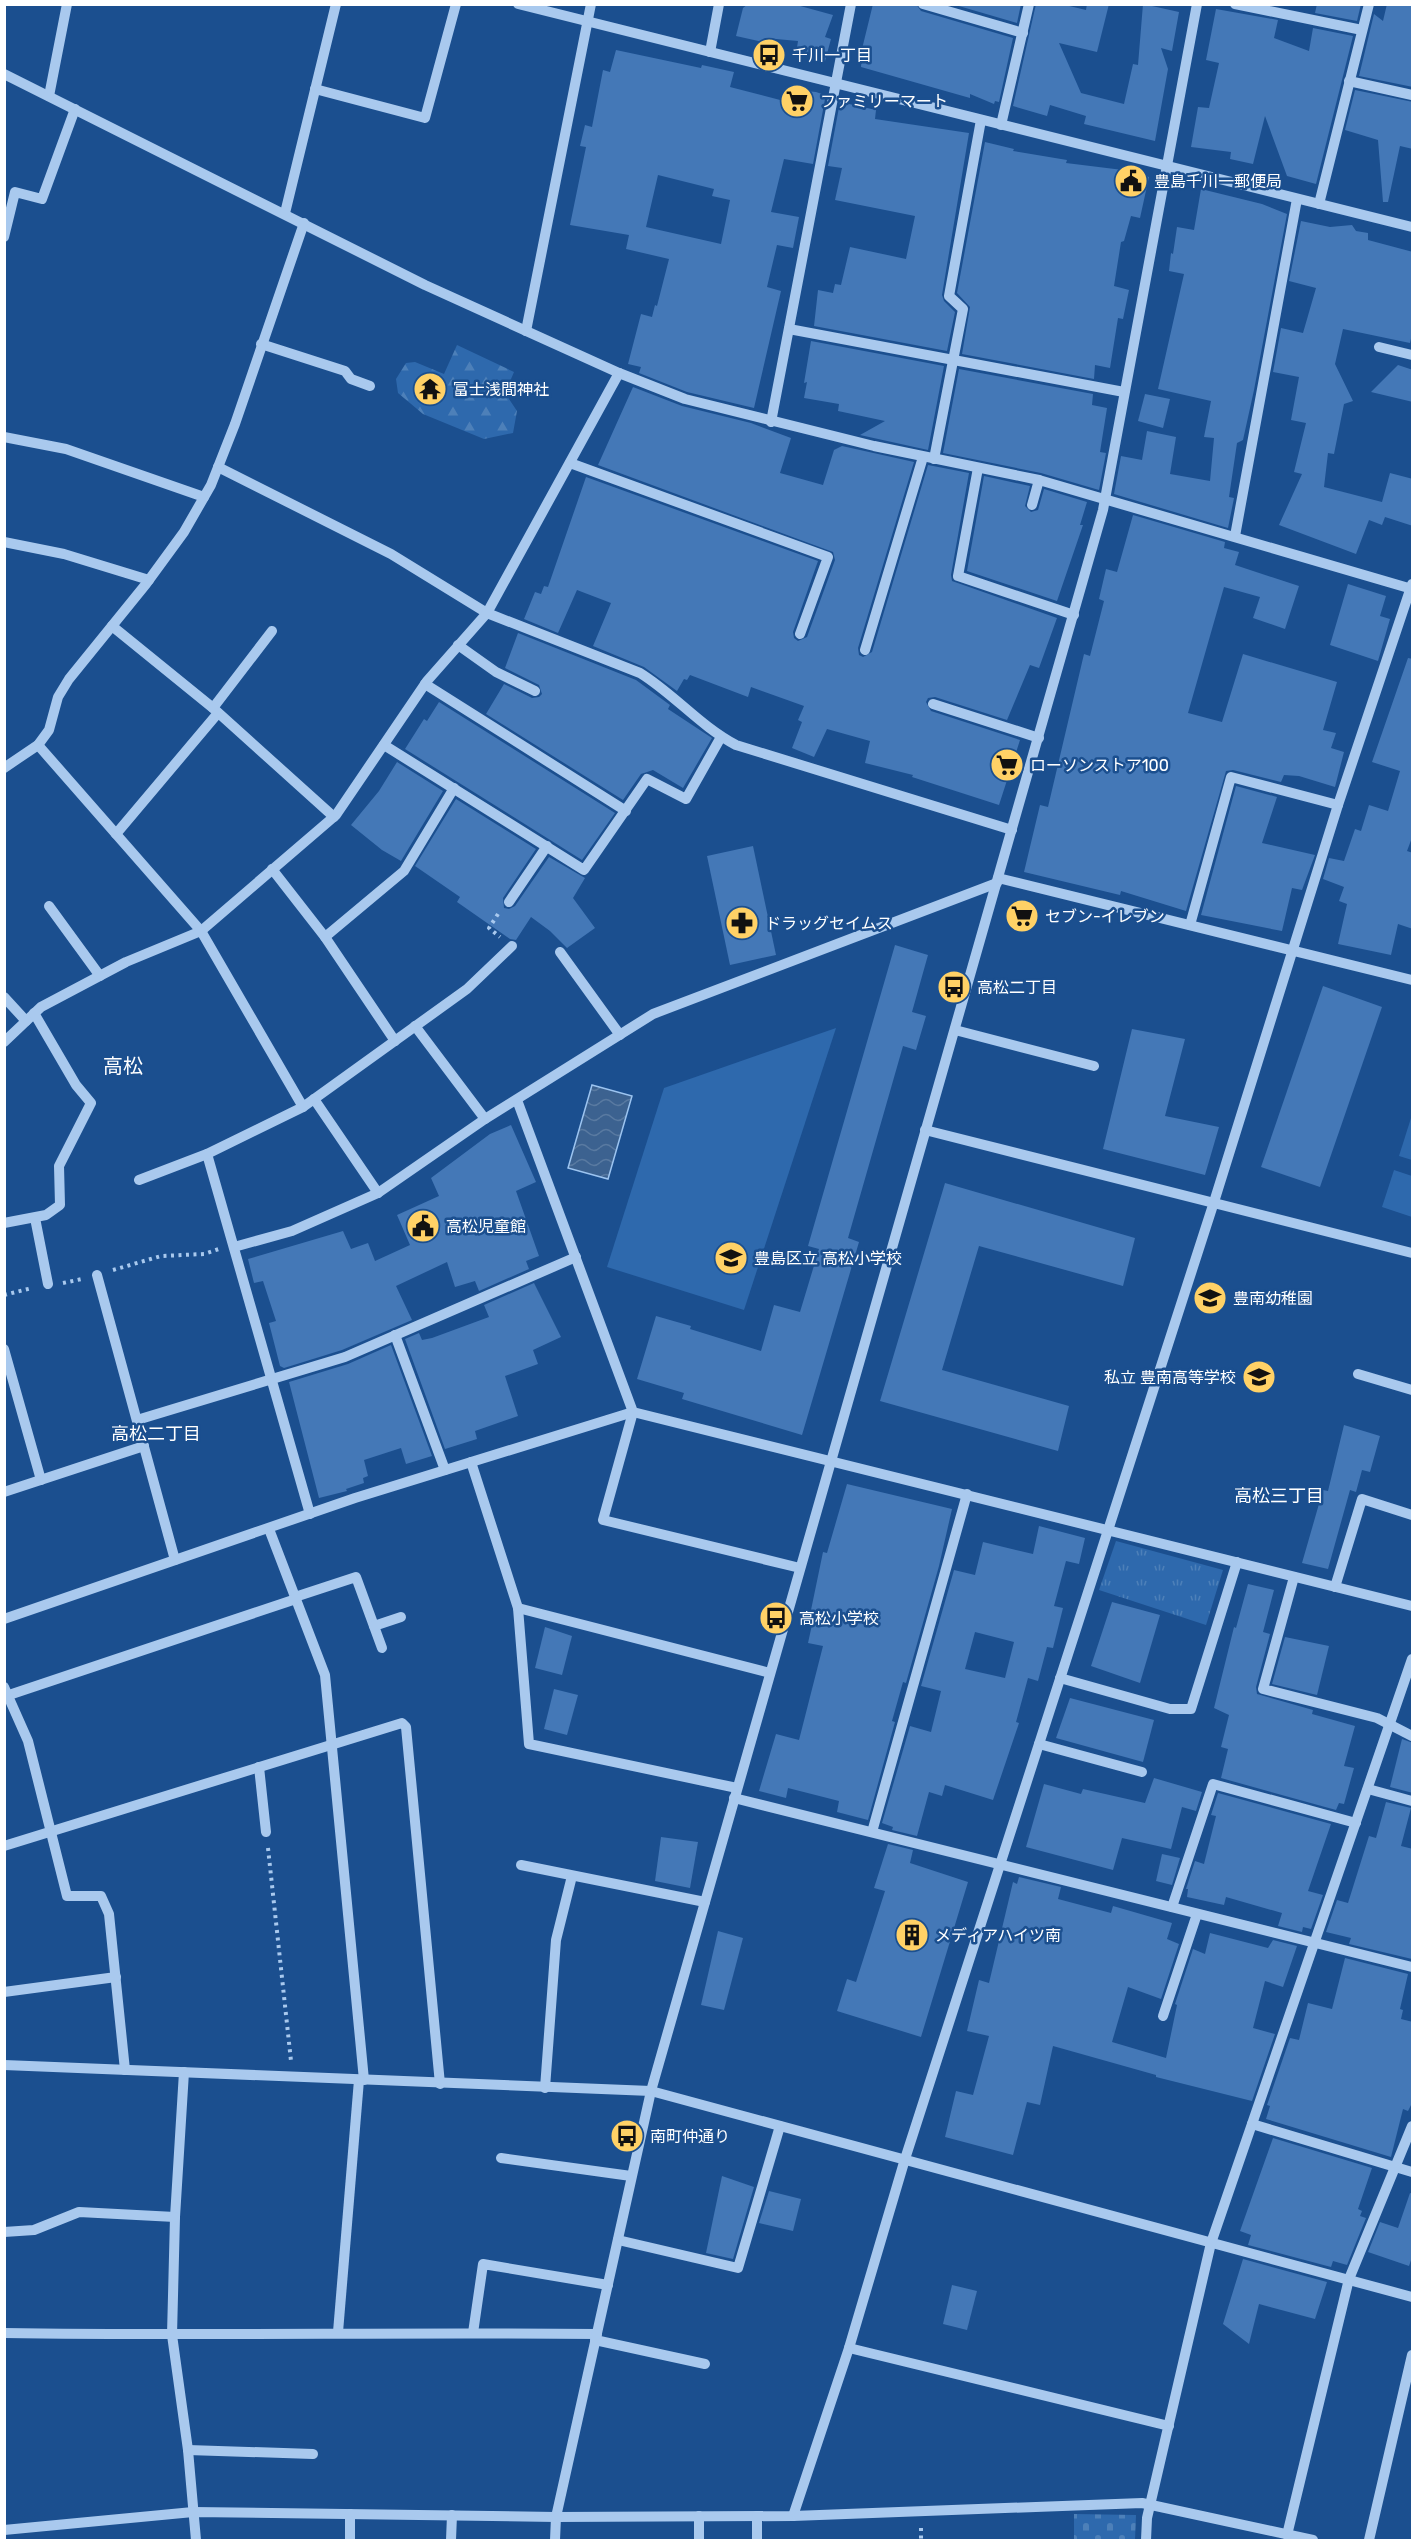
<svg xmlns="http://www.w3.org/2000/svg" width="1417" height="2545" viewBox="0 0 1417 2545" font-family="Rubik,'Noto Sans JP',sans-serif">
  <defs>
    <pattern id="forest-firs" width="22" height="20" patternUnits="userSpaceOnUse" patternTransform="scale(1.5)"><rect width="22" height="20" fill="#2e69ad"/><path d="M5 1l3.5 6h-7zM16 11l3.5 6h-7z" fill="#4d80b9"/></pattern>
    <pattern id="cemetery-stones" width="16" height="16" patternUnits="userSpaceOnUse" patternTransform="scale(1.5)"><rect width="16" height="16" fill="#2e69ad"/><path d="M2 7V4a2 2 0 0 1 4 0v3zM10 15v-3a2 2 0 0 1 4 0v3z" fill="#4d80b9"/></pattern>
    <pattern id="park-tufts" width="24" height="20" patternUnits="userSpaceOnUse" patternTransform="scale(1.5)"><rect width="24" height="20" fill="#2e69ad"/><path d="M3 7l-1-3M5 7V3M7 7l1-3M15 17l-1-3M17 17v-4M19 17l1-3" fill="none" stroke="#4d80b9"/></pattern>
    <pattern id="water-waves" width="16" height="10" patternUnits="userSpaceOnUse" patternTransform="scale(1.5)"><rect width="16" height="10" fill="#3c6290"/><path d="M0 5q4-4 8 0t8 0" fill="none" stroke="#597aa1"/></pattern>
  </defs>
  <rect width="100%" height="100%" fill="#1b4f8f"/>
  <path fill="url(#forest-firs)" d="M457 345 514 372 505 393 517 411 513 433 484 439 423 414 398 393 396 379 406 363 415 362 444 374Z"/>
  <path fill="url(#cemetery-stones)" d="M1074 2514 1136 2515 1135 2540H1074Z"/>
  <path fill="url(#park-tufts)" d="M1116 1541 1223 1570 1206 1625 1099 1590Z"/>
  <g fill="#2e69ad">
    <path d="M836 1028 744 1310 607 1267 664 1088Z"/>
    <path d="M1411 1118 1412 1119V1160L1399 1156Z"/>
    <path d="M1394 1170 1412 1176V1217L1382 1207Z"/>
  </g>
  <path fill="url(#water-waves)" stroke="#9cc4f0" stroke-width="1.5" d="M592 1085 632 1096 608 1179 568 1168Z"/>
  <g fill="#4478b7" fill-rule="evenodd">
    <path d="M748 4H793L833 15 825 37 831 39 825 61 796 54 798 41 765 38 763 42 736 36 743 8Z"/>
    <path d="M873 4H916L921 11 1013 38 999 102 995 101 994 104 970 94V98L861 67 862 49Z"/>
    <path d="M952 4H1021L1017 23Z"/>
    <path d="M1036 4H1061L1086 10 1087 4H1109L1097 52 1059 43 1081 93 1124 104 1133 64 1138 65 1143 4 1179 12 1172 51 1161 48 1168 69 1155 141 1084 124 1086 116 1050 105 1047 116 1013 106Z"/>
    <path d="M1317 4H1361L1357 21 1315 13Z"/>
    <path d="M1387 4H1413V87L1359 76 1374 14 1383 21Z"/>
    <path d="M1216 9 1278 20 1274 38 1309 51 1313 28 1353 36 1316 184 1287 176 1265 116 1253 164 1230 159 1231 152 1191 147 1198 107 1209 108 1219 63 1206 60Z"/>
    <path d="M616 50 701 68 702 65 734 72 730 87 784 101 786 89 816 92 822 94 821 98 825 99 813 164 784 159 771 212 799 217 793 248 777 245 767 287 781 291 754 408 687 392 639 373 641 367 628 364 641 314 652 317 655 305 657 306 669 259 626 249 629 235 570 225 586 147 580 146 585 125 592 127 603 70 610 72ZM658 175 714 189 712 196 730 200 721 244 646 227Z"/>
    <path d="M1355 90 1413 102V149L1400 146 1388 202H1383L1378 140 1345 130Z"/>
    <path d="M840 102 876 110 875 119 969 133 942 295 944 301 955 312 947 351 814 326 818 290 833 293 835 284 841 285 850 247 906 259 915 216 835 200 842 168 828 166Z"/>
    <path d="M985 142 1014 149 1013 151 1067 160 1066 163 1131 171 1149 177 1140 218 1131 216 1124 241 1121 242 1114 286 1129 290 1123 319 1118 318 1110 368 1095 365 1094 379 962 354 970 307 957 293Z"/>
    <path d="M1201 189 1262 204 1287 214 1254 390 1243 440 1237 443 1229 497 1234 498 1228 528 1114 494 1121 456 1142 460 1147 431 1176 437 1170 474 1210 481 1214 438 1204 437 1211 401 1158 389 1184 274 1169 271 1171 253 1173 254 1177 227 1194 230Z"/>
    <path d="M1301 221 1330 227 1352 225 1356 231 1368 233V240L1413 252V330L1410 343 1343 329 1335 364 1353 401 1344 404 1334 454 1328 453 1324 487 1382 502 1390 473 1413 479V526L1385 517 1382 525 1369 520 1356 554 1279 525 1302 474 1294 472 1306 423 1291 420 1299 377 1273 372 1281 328 1303 333 1316 288 1289 281Z"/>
    <path d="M811 341 944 366 928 450 860 435 885 421 838 411 839 404 804 398 807 382 804 383Z"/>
    <path d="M1398 365 1413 370V402L1371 392Z"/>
    <path d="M959 369 1093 394 1092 405 1107 408 1100 452 1106 453 1099 490 1041 473 943 453Z"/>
    <path d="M633 387 682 406 751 423 791 438 780 473 823 485 834 450 842 446 914 462 858 648 859 655 863 657 872 652 928 465 969 473 951 575 952 581 1057 618 1039 668 1030 665 1007 720 935 697 928 698 926 702 931 711 1020 740 999 805 912 777 913 775 865 763 870 741 827 729 814 757 792 748 802 722 798 720 804 706 751 687 748 697 690 675 687 680 684 679 677 691 644 667 593 646 611 603 577 590 558 633 524 619 535 592 541 594 544 586 548 587 586 477 818 561 793 632 794 638 798 641 807 637 835 560 833 552 598 465Z"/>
    <path d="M1145 394 1170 399 1163 428 1138 421Z"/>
    <path d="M984 476 1030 486 1025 506 1031 512 1038 510 1044 489 1087 502 1080 525H1083L1057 601 967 571Z"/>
    <path d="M1133 515 1225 542 1224 548 1239 552 1235 565 1299 586 1285 629 1253 618 1260 597 1224 587 1188 713 1222 722 1243 654 1337 682 1323 730 1336 733 1331 748 1344 752 1335 787 1299 776 1284 775 1281 782 1233 770 1226 771 1186 911 1121 891 1120 895 1024 872 1040 805 1048 807 1084 654 1090 656 1104 601 1099 599 1106 569 1117 572Z"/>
    <path d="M1348 584 1386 596 1380 616 1390 619 1378 661 1330 645Z"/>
    <path d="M518 633 636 680 670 705 668 709 712 738 683 788 653 770 641 774 623 800 486 714 504 684 532 698 539 697 542 694 539 685 505 668Z"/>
    <path d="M1408 658 1413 659V835L1407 851 1413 853V929L1398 924 1391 955 1338 944 1347 904 1339 901 1344 887 1323 879 1329 858 1344 861 1355 829 1361 831 1369 805 1388 811 1400 771 1372 762Z"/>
    <path d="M439 702 615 813 582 860 405 749 424 719 427 721Z"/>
    <path d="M397 762 443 791 401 861 382 850 351 825 379 791Z"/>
    <path d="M1236 786 1277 797 1262 843 1315 855 1302 890 1292 888 1282 931 1201 915Z"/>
    <path d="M456 799 536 849 503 898 504 908 509 909 515 906 549 857 585 878 573 898 595 928 567 948 550 931 531 917 516 940 510 939 457 902 460 897 415 866Z"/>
    <path d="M753 846 776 955 730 965 707 856Z"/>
    <path d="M895 945 928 955 912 1012 926 1016 916 1050 903 1046 848 1238 859 1242 802 1435 682 1399 684 1393 637 1379 656 1316 691 1326 690 1329 761 1351 774 1305 800 1312 819 1249 808 1246Z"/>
    <path d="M1323 986 1382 1007 1320 1187 1261 1167Z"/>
    <path d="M1132 1029 1185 1039 1165 1116 1219 1127 1205 1175 1103 1149Z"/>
    <path d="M511 1125 536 1182 516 1191 539 1256 526 1261 529 1269 479 1291 475 1281 455 1287 447 1262 396 1286 412 1320 342 1350 284 1368 280 1366 269 1323 276 1321 263 1281 254 1283 248 1259 343 1231 351 1249 368 1243 375 1261 410 1245 397 1215 439 1196 431 1178 490 1134Z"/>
    <path d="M945 1183 1135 1238 1123 1286 979 1246 942 1370 1069 1406 1058 1451 880 1401Z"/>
    <path d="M534 1283 561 1337 533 1350 538 1364 505 1376 518 1416 475 1431 477 1439 445 1449 405 1339 419 1333 422 1340 432 1338 489 1317 484 1305Z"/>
    <path d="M391 1345 432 1456 406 1464 401 1448 364 1460 368 1476 363 1478 364 1483 346 1489 347 1491 319 1498 289 1382 348 1364Z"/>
    <path d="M1344 1425 1380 1436 1370 1472 1362 1470 1356 1492 1350 1490 1328 1569 1302 1563 1323 1490 1328 1491Z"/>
    <path d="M847 1484 952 1509 939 1566 906 1683 903 1682 892 1721 895 1722 868 1820 837 1812 839 1801 788 1788 786 1798 759 1791 776 1734 799 1740 823 1646 808 1643 815 1611 811 1610 823 1552 827 1553Z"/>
    <path d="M1039 1526 1085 1538 1079 1564 1066 1561 1054 1606 1063 1608 1053 1648 1047 1647 1038 1681 1028 1678 1016 1722 1019 1723 993 1800 945 1785 942 1796 929 1792 917 1836 892 1830 893 1827 882 1823 910 1726 931 1732 941 1691 921 1686 954 1570 975 1575 983 1542 1033 1554ZM975 1632 1014 1642 1005 1678 965 1669Z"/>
    <path d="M1248 1584 1274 1590 1263 1632 1270 1634 1256 1687 1257 1694 1313 1710 1312 1714 1355 1726 1344 1766 1354 1768 1344 1804 1339 1803 1336 1810 1221 1778 1228 1749 1221 1747 1229 1715 1214 1708 1234 1627 1236 1628Z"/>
    <path d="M1112 1602 1160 1615 1140 1683 1091 1666Z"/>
    <path d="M545 1627 572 1636 562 1675 535 1668Z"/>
    <path d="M1285 1637 1329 1646 1317 1695 1272 1684Z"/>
    <path d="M554 1689 578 1695 567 1735 544 1729Z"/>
    <path d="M1070 1698 1154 1720 1143 1762 1056 1738Z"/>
    <path d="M1402 1739 1413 1743V1793L1390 1787Z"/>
    <path d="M1154 1778 1202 1792 1196 1811 1182 1807 1171 1849 1122 1838 1113 1870 1026 1847 1044 1784 1081 1794 1083 1789 1145 1803Z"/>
    <path d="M1218 1793 1331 1824 1308 1891 1323 1895 1311 1929 1303 1927 1302 1932 1278 1926 1282 1913 1226 1897 1224 1905 1187 1897 1188 1889H1186L1195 1861 1204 1864 1216 1816 1211 1815Z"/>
    <path d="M1386 1802 1411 1808 1401 1846 1413 1849 1412 1959 1349 1944 1351 1938 1326 1932 1337 1900 1348 1903 1369 1836 1376 1838Z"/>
    <path d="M661 1837 698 1842 690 1888 655 1881Z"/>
    <path d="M888 1844 913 1850 910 1863 968 1882 921 2037 837 2011 847 1979 856 1982 885 1891 874 1888Z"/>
    <path d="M1162 1854 1180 1858 1172 1885 1156 1881Z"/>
    <path d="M1019 1877 1061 1887 1058 1899 1111 1913 1113 1906 1172 1923 1167 1939 1179 1944 1161 1999 1128 1987 1112 2042 1166 2058 1177 2005 1175 2004 1193 1949 1205 1954 1210 1933 1268 1948 1273 1940 1297 1946 1283 1987 1265 1981 1253 2028 1275 2034 1252 2101 1156 2077V2075L1053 2046 1040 2105 1027 2102 1013 2155 945 2137 956 2091 973 2095 989 2036 967 2031 979 1980 989 1983 1013 1882 1017 1884Z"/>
    <path d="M718 1931 743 1938 724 2010 701 2005Z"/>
    <path d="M1345 1958 1408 1974 1400 2009 1403 2010 1401 2019 1413 2022V2101L1408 2111 1403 2109 1391 2157 1266 2119 1270 2106 1267 2105 1290 2038 1299 2040 1308 2003 1332 2009Z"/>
    <path d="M1273 2138 1372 2168 1358 2209 1362 2211 1360 2216 1366 2218 1347 2265 1333 2261 1331 2267 1248 2245 1251 2235 1240 2231Z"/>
    <path d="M722 2176 754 2187 733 2259 706 2253Z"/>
    <path d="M769 2191 801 2199 793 2231 759 2223Z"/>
    <path d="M1410 2193 1413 2194V2254L1409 2266 1368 2252 1380 2222 1398 2228Z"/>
    <path d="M1243 2259 1327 2282 1315 2319 1259 2304 1249 2344 1223 2324Z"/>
    <path d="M952 2285 977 2291 967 2330 943 2324Z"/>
  </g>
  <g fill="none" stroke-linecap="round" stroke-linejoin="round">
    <g stroke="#a9c9ee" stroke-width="4" stroke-dasharray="3 4.5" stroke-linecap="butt">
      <path d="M498 914 489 928 500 937"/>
      <path d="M113 1270 161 1256 204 1254 219 1249"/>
      <path d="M63 1283 82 1279"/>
      <path d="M4 1295 32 1288"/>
      <path d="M268 1848 291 2061"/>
      <path d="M921 2528V2540"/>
    </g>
    <g stroke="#a9c9ee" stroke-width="10">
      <path d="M518 4 1412 227"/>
      <path d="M923 4 1023 33"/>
      <path d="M1235 4 1362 30"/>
      <path d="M710 52 719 4"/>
      <path d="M4 74 425 285 619 373 685 399 874 446 1039 480 1412 589"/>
      <path d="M1349 81 1412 95"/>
      <path d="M315 89 425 118 456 4"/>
      <path d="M49 96 67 4"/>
      <path d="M1001 125 1029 4"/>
      <path d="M1319 204 1369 4"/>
      <path d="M285 213 336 4"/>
      <path d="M4 237 15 192 42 199 75 109"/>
      <path d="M789 329 1124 392"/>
      <path d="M526 331 591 4"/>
      <path d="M261 344 345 371 351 379 370 386"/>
      <path d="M1379 347 1412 355"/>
      <path d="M771 422 851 4"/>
      <path d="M4 437 66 449 204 497"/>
      <path d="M934 459 963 309 949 296 981 120"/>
      <path d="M570 463 828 557 800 634"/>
      <path d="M218 467 391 554 487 613 640 673C674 694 700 726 736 745L1012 830"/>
      <path d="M978 468 958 576 1074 615"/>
      <path d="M1032 505 1039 480"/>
      <path d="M1235 536 1297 199"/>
      <path d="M4 542 64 554 149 580"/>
      <path d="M112 626 213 708 334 817"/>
      <path d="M458 645 496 672 535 691"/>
      <path d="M865 650 923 457"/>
      <path d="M425 684 626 811"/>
      <path d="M933 704 1039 738"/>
      <path d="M213 708 272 631"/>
      <path d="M38 745 201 931 303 1107 467 989 512 946"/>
      <path d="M384 745 584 870 647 779 686 799 721 737"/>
      <path d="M4 768 38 745 49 730 58 697 69 679 146 584 184 532 211 485 235 424 304 223"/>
      <path d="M116 834 218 713"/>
      <path d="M272 869 325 937 395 1041"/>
      <path d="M998 878 1412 980"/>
      <path d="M509 902 547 846"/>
      <path d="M49 906 100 976"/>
      <path d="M1190 925 1231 777 1338 805"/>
      <path d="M325 937 404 871 454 788"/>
      <path d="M560 952 620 1035"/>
      <path d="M4 997 26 1021"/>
      <path d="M415 1026 485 1119"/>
      <path d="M955 1030 1094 1066"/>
      <path d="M4 1042 41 1007 126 962 201 931 336 815 427 681 487 613 619 373"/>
      <path d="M314 1099 378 1193"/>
      <path d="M517 1100 633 1412 1412 1606"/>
      <path d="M925 1130 1412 1253"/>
      <path d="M207 1154 310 1514"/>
      <path d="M139 1180 207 1154 303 1107"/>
      <path d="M35 1218 48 1284"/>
      <path d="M4 1223 46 1215 60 1205 59 1166 91 1103 76 1085 34 1013"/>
      <path d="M234 1247 292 1231 378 1193 485 1119 653 1014 997 883"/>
      <path d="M97 1275 175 1560"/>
      <path d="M395 1335 445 1470"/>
      <path d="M4 1349 41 1480"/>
      <path d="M1358 1374 1412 1390"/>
      <path d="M633 1412 603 1520 800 1568"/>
      <path d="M137 1420 345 1357 576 1257"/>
      <path d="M471 1462 518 1608 529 1744 737 1788"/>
      <path d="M4 1492 144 1446"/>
      <path d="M269 1529 325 1675 364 2080"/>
      <path d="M1294 1577 1263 1689 1377 1718 1412 1736"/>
      <path d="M1335 1587 1362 1499 1412 1515"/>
      <path d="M295 1597 356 1577 382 1648"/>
      <path d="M518 1608 770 1673"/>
      <path d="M4 1619 355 1498 633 1412"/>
      <path d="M374 1626 401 1617"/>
      <path d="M1060 1678 1170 1709H1191L1237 1562"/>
      <path d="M4 1687 28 1741 67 1896H101L109 1914 125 2070"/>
      <path d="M9 1695 296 1599"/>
      <path d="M1039 1744 1142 1772"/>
      <path d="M259 1767 266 1832"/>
      <path d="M1368 1789 1412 1801"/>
      <path d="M734 1798 1412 1967"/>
      <path d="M872 1832 967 1494"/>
      <path d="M4 1846 402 1723 406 1727 440 2084"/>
      <path d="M521 1865 705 1902"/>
      <path d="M1172 1907 1213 1784 1356 1823"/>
      <path d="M4 1992 116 1977"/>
      <path d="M1163 2016 1197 1914"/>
      <path d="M4 2065 651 2091 1412 2297"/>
      <path d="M184 2072 175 2217 172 2335 188 2450 196 2540"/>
      <path d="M545 2088 556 1940 572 1876"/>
      <path d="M1252 2124 1412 2172"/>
      <path d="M501 2158 631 2176"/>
      <path d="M4 2232 34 2230 79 2212 175 2217"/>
      <path d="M618 2240 738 2268 780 2126"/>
      <path d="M338 2332 359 2080"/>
      <path d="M4 2333C202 2336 399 2332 597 2334"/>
      <path d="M473 2333 483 2264 608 2285"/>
      <path d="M595 2340 705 2364"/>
      <path d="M849 2348 1169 2426"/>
      <path d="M188 2450 313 2454"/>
      <path d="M350 2514V2540"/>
      <path d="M793 2516 849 2348 905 2159 1214 1202 1338 805 1412 584"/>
      <path d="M4 2530 193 2512 556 2517 793 2516 1142 2503 1313 2540"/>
      <path d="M1287 2535 1349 2279 1412 2126"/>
      <path d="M451 2540 452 2515"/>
      <path d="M555 2540 556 2517 651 2091 1103 510 1197 4"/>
      <path d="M699 2540V2516"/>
      <path d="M757 2540V2516"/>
      <path d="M1146 2540 1147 2518 1211 2243 1412 1659"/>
      <path d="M1369 2540 1412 2355"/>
    </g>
  </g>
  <defs>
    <symbol id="bus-disc" viewBox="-11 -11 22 22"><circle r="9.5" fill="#ffd166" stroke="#1b4f8f"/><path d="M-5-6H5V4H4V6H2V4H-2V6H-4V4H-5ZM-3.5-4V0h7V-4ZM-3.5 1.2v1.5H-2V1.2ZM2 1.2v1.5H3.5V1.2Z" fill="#111"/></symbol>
    <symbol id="supermarket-disc" viewBox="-11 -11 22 22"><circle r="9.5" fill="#ffd166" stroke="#1b4f8f"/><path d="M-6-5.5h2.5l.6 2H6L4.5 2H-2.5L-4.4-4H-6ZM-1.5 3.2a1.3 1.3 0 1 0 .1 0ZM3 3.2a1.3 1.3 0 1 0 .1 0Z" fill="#111"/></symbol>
    <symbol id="civic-disc" viewBox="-11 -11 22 22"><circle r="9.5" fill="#ffd166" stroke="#1b4f8f"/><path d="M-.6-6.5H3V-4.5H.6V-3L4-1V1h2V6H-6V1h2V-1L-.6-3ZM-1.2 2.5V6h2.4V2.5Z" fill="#111"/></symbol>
    <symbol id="temple-disc" viewBox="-11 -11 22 22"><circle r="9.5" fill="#ffd166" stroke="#1b4f8f"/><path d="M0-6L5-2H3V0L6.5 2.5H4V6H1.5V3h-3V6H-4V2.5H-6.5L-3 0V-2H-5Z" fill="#111"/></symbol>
    <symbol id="pharmacy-disc" viewBox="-11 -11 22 22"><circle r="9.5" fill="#ffd166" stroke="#1b4f8f"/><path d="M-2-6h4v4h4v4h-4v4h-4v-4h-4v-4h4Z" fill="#111"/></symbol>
    <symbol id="school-disc" viewBox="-11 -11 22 22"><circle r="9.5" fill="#ffd166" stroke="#1b4f8f"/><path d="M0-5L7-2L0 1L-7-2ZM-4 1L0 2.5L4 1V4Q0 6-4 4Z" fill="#111"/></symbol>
    <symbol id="building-disc" viewBox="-11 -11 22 22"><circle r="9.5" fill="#ffd166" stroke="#1b4f8f"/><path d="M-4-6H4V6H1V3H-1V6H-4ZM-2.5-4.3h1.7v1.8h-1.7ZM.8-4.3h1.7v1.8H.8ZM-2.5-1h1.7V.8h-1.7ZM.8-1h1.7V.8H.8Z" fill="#111"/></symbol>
  </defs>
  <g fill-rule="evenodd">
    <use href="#bus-disc" x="750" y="36" width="38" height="38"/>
    <use href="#supermarket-disc" x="778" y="82" width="38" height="38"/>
    <use href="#civic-disc" x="1112" y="162" width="38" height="38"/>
    <use href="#temple-disc" x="411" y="370" width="38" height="38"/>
    <use href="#supermarket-disc" x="988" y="746" width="38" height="38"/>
    <use href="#supermarket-disc" x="1003" y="897" width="38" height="38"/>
    <use href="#pharmacy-disc" x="723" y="904" width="38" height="38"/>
    <use href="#bus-disc" x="935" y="968" width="38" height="38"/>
    <use href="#civic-disc" x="404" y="1207" width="38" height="38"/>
    <use href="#school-disc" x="712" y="1239" width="38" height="38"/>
    <use href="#school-disc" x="1191" y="1279" width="38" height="38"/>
    <use href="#school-disc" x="1240" y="1358" width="38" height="38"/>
    <use href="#bus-disc" x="757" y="1599" width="38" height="38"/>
    <use href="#building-disc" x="893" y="1916" width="38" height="38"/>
    <use href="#bus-disc" x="608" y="2117" width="38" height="38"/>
  </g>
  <g text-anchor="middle" stroke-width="5" stroke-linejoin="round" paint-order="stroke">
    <g font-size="16" fill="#fff" stroke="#1b4f8f" text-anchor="start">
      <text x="792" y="61">千川一丁目</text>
      <text x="820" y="107">ファミリーマート</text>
      <text x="1154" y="187">豊島千川一郵便局</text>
      <text x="453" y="395">富士浅間神社</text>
      <text x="1030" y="771">ローソンストア100</text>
      <text x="1045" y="922">セブン-イレブン</text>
      <text x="765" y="929">ドラッグセイムス</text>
      <text x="977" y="993">高松二丁目</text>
      <text x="446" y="1232">高松児童館</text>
      <text x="754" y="1264">豊島区立 高松小学校</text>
      <text x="1233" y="1304">豊南幼稚園</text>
      <text x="1236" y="1383" text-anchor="end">私立 豊南高等学校</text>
      <text x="799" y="1624">高松小学校</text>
      <text x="935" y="1941">メディアハイツ南</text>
      <text x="650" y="2142">南町仲通り</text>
    </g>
    <g font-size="18" fill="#fff" stroke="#1b4f8f">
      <text x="156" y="1440">高松二丁目</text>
      <text x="1279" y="1502">高松三丁目</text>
    </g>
    <g font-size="20" fill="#fff" stroke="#1b4f8f">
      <text x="123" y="1073">高松</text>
    </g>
  </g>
  <rect width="1417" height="2545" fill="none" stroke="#ffffff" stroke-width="12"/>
</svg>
